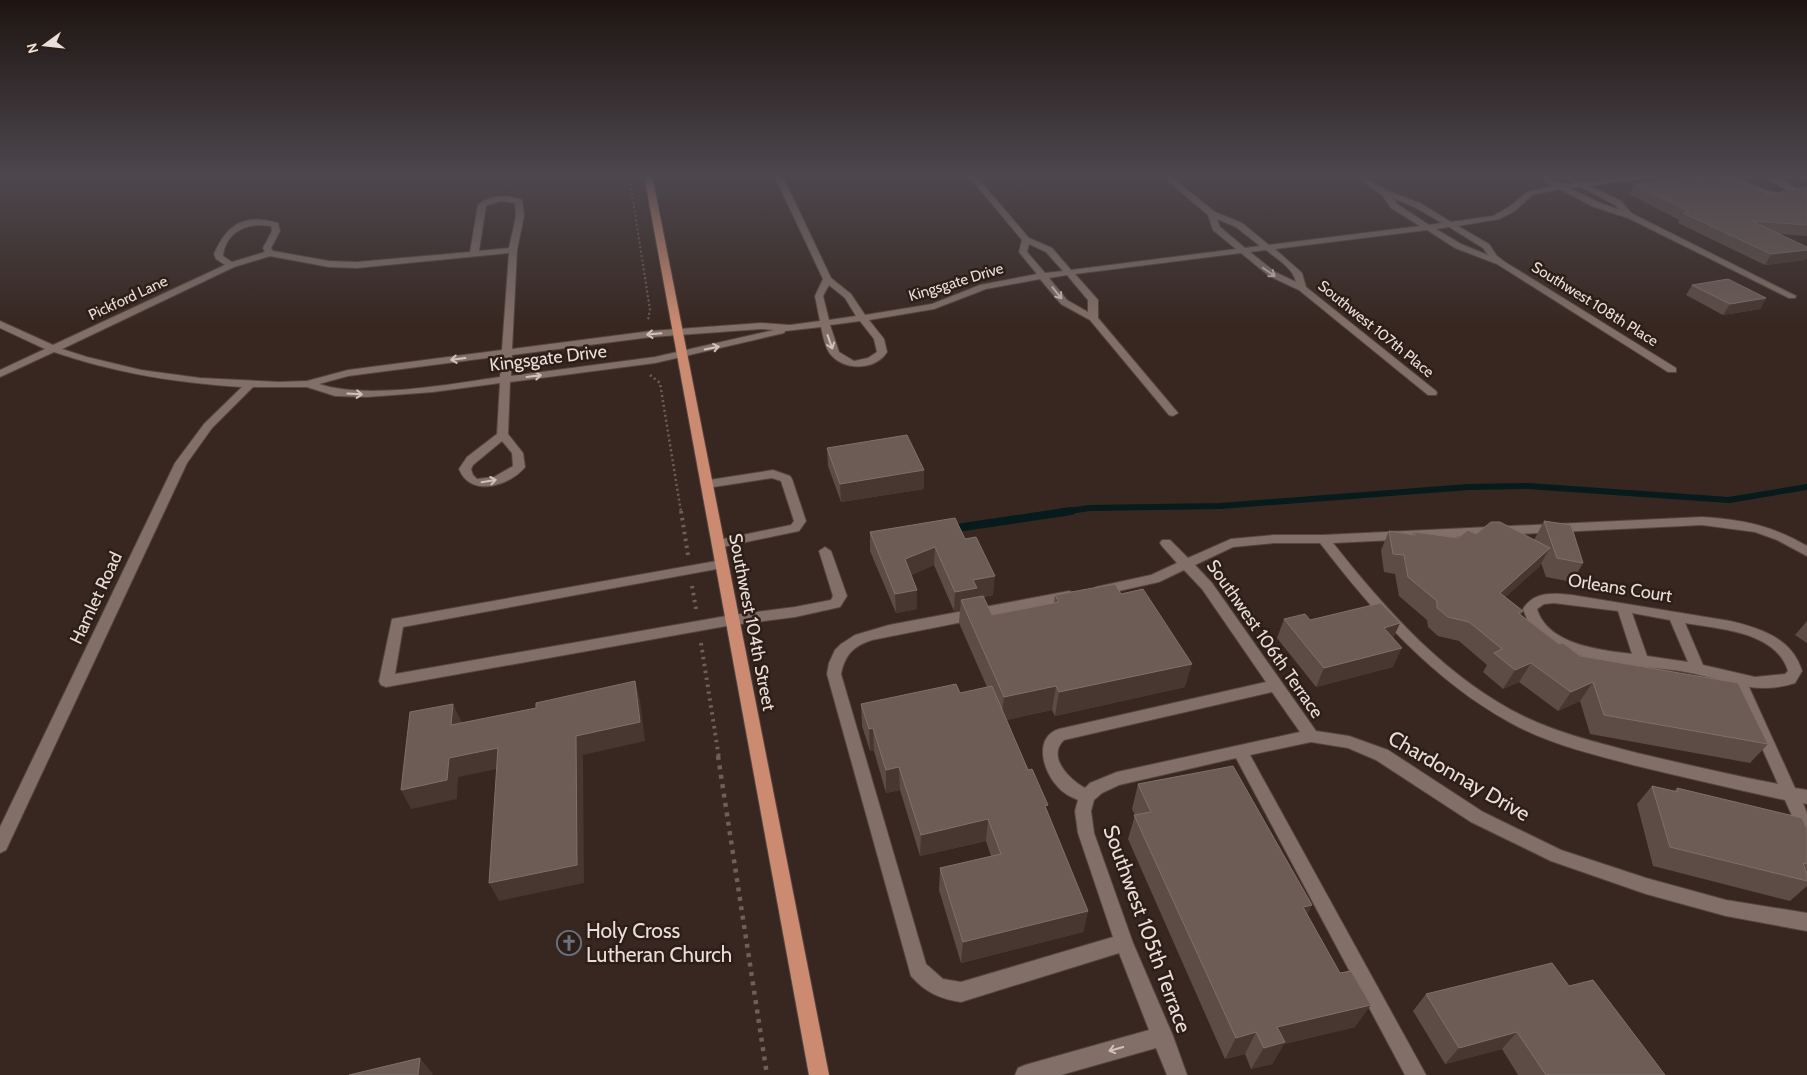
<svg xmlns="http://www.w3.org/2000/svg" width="1807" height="1075" viewBox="0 0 1807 1075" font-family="Cabin,sans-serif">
  <rect width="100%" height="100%" fill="#372720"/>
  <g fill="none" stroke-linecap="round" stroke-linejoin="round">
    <path stroke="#071a1c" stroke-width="6" d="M1063 512 1089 508 1220 506 1468 487 1528 486 1729 500 1807 487"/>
    <path stroke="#071a1c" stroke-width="8" d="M950 529 1071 511"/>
    <defs>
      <g id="minor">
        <path d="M968 175H975L1029 238 1052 248 1071 270 1236 249 1213 230 1208 215 1161 175H1169L1215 212 1242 223 1269 245 1420 226 1391 208 1382 195 1353 175H1361L1388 191 1420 203 1451 222 1493 216 1509 207 1527 192 1553 186 1534 175C1551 175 1556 186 1574 183L1560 175C1570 175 1577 182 1585 182 1610 181 1634 175 1659 175L1590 186 1621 201 1631 213 1796 296 1795 298H1789L1628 218 1594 207 1560 189 1532 195 1515 211 1499 219 1458 226 1489 244 1497 256 1505 262 1676 368V372H1668L1497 264 1455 248 1427 230 1275 249 1302 273 1306 287 1436 391 1437 393 1436 395H1428L1299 290 1269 276 1241 253 1075 274 1098 300V318L1178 413 1173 416 1169 415 1090 320 1061 304 1040 279 986 289 934 309 869 320 884 339 887 352C876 370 846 371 832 356 825 350 823 335 821 327L785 331 784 333 655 363 510 382 508 434 523 453 525 467C510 486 470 498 459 469L467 457 497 434 500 383 433 392 367 397 335 396 307 387H253L212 428 187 463 6 850 0 853V827L175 463 204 424 242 387C177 383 115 373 54 352L0 377V370L45 349 0 328V321L53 345 225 265 216 259 214 254C227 224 245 213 278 223L280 231 271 248 273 251 329 261 357 262 470 252 478 205C490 195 508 194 522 200L524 216 517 250 512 349 651 331 761 323 790 325 820 321 815 296 823 279 776 179 780 177 784 179 831 278 851 294 865 315 932 304 980 285 1037 274 1019 252 1022 240ZM1581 187 1615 205 1620 210 1600 203 1569 188ZM1393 198 1414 207 1442 223 1429 225 1397 204ZM500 201 515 203 516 216 509 248 479 251 486 206ZM1217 219 1236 227 1260 246 1245 248 1220 227ZM258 225 271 226 272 231 263 248 265 252 232 262 223 256C225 237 239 226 258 225ZM1449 227 1483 248 1488 255 1461 244 1436 229ZM1029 244 1046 252 1063 271 1045 273 1027 252ZM1266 250C1277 259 1293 268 1296 282L1275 272 1250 252ZM509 253 502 350 348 370 307 381 279 382 200 378 141 370 87 357 62 349 234 267 270 256 329 267 357 268ZM1067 275 1088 300V312L1067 300 1049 278ZM829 285 845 298 856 316 829 320 823 296ZM860 321 874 339 877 352 868 358 854 361 839 352 830 325ZM761 329 774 330 655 357 511 376 512 355 651 337ZM502 356 500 377C450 384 367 400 319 384L348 376ZM502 441 512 453 513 466 494 477 477 479 473 475 471 469 473 465Z"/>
        <path d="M1721 175C1745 175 1765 198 1791 192L1758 175C1773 175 1790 182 1801 193 1783 206 1736 188 1721 175Z"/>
        <path d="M773 470 790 476 792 479 806 521 799 531 718 548 714 547 712 544 714 541 791 525 794 521 781 481 772 478 707 488 703 487 701 484 703 481Z"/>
        <path d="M1702 517C1740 519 1774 526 1807 546V556L1777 540 1755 532 1702 525 1333 543C1386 610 1447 679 1525 717 1561 734 1599 743 1637 753 1684 764 1731 775 1778 784L1733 683C1715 679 1698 674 1680 671 1638 665 1581 664 1545 640 1534 633 1527 621 1523 609 1534 591 1553 593 1572 595L1730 621C1760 628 1792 638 1802 671L1795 683C1780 688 1765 689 1749 687L1795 788 1807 790V804L1803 803 1807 813V838L1801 836 1785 800C1734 789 1683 777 1633 765 1592 754 1549 744 1511 723 1432 680 1374 613 1320 543H1274L1233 547 1195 565 1212 583 1316 731 1349 736 1388 750 1483 812 1561 850 1646 878 1726 900 1807 913V931L1726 916 1646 894 1551 861 1471 822 1376 760 1348 748 1311 742 1250 755 1426 1075H1405L1236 758 1119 785 1102 793 1094 800 1091 811 1094 833 1133 943 1173 1036 1187 1075H1167L1156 1048 1061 1075H1015L1018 1068 1025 1065 1149 1030 1119 953 961 1002C940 999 925 992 911 976L827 674 829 663 835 650 841 644 855 635 889 625 1069 591 1074 593 1076 596 1074 599 1069 601 872 640C853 646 845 655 841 674L926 964 943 979 961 982 1113 937 1078 833 1075 811 1078 800C1071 797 1063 793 1058 787 1043 772 1033 737 1059 729L1266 682 1202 589 1184 570 1159 582 1101 595 1096 593 1094 590 1096 587 1151 575 1177 563 1162 546 1160 543 1162 540H1170L1188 558 1231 539 1274 535H1323ZM1554 603 1618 611 1632 654C1600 650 1548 645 1537 609L1544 604ZM1632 613 1670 620 1688 662 1647 656ZM1685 623C1718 629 1776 631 1788 671L1785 674 1755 677 1703 665ZM1272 692 1300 732 1117 772 1090 783 1085 788C1070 780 1046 757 1064 740Z"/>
        <path d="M825 547 831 551 847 596 840 607 795 617 732 625 386 687 381 685 379 681 392 619 722 560 728 564 722 568 403 627 395 674 732 615 795 607 831 600 833 596 819 551Z"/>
      </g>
      <path id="major" d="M644 175H652L829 1075H809Z"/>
    </defs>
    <use href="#minor" stroke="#534640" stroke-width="2"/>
    <use href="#major" stroke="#534640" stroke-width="2"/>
    <path stroke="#6e5f59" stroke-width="2" stroke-dasharray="2 2.5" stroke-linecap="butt" d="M629 175 650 310 648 320"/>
    <path stroke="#6e5f59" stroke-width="2.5" stroke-dasharray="2 3" stroke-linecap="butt" d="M650 375 660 383 681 512"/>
    <g stroke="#6e5f59" stroke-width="4" stroke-dasharray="2.5 4.5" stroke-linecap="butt">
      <path d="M681 511 688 555"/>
      <path d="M692 586 696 609"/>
      <path d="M701 643 719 758"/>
    </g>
    <path stroke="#6e5f59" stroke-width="4.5" stroke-dasharray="4 5.5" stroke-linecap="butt" d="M718 756 767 1075"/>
    <use href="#minor" fill="#826f67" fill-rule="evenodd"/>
    <use href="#major" fill="#cc8b71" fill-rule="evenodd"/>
  </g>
  <g fill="#5d4c45">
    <path d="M1787 175H1807V183Z"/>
    <path d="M1634 184 1768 195 1800 188 1807 186V236L1779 234 1807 247V257L1805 260 1765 265 1678 223 1679 220 1629 194Z"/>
    <path d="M1692 285 1766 298 1760 309 1723 315 1686 295Z"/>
    <path d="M827 448 924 489 841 502 828 466Z"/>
    <path d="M955 518 993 595 984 597 992 615 1054 603 1055 595 1121 594 1185 687 1055 716 1052 710 1006 720 1047 811 1088 911 1083 932 961 963 939 890 940 868 991 856 986 841 920 856 900 790 886 793 874 751H870L862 726 861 704 960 693 987 687 959 623 960 610 954 611 934 565 911 575 917 590V609L896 613 870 551V532Z"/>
    <path d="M1544 521 1583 563 1572 582 1546 577 1541 563 1539 567 1505 597 1523 611 1521 615 1559 644 1580 656 1768 744 1750 763 1590 734 1580 701 1558 711 1519 682 1503 689 1483 672 1487 665 1459 641 1438 636 1428 627 1427 620 1399 596 1395 574 1384 572 1381 550 1389 531 1412 535 1414 532 1458 538 1476 534 1534 540Z"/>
    <path d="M1284 619 1400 623 1393 638V667L1316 687 1277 638Z"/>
    <path d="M1807 621V643L1795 635Z"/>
    <path d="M1138 784 1307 914 1355 1027 1284 1044 1272 1064 1251 1069 1245 1054 1225 1059 1128 839 1135 815 1132 809Z"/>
    <path d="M1652 786 1674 791 1677 788 1807 829V886L1790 901 1653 866 1637 804Z"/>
    <path d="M1569 986 1665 1075H1518L1502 1049 1445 1064 1413 1011 1426 994Z"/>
  </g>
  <g fill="#473730">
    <path d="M1807 250V257L1805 260 1765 265 1771 254Z"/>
    <path d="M1766 298 1760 309 1723 315 1730 304Z"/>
    <path d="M924 470V489L841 502 840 484Z"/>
    <path d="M935 547 934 565 905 578V559Z"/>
    <path d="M1550 548 1539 567 1489 612 1500 593Z"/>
    <path d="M995 576 993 595 961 600 960 610 954 611 955 592 973 580Z"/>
    <path d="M917 590V609L896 613 895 594Z"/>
    <path d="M1400 623 1391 642 1384 628Z"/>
    <path d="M1402 648 1393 667 1316 687 1324 668Z"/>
    <path d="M1531 663 1519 682 1503 689 1515 670Z"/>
    <path d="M1192 664 1185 687 1055 716 1059 692Z"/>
    <path d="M635 681 640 700 645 741 583 755 584 883 499 901 489 883 576 736Z"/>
    <path d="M1593 682 1580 701 1558 711 1571 692Z"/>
    <path d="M1056 686 1052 710 1001 721 1004 697Z"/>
    <path d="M453 704 462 723 451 725Z"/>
    <path d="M873 728 874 751H870L869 729Z"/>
    <path d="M498 748 507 767 458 777 457 799 411 809 401 790 449 758Z"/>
    <path d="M899 767 900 790 886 793V770Z"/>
    <path d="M988 819 986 841 920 856 921 835Z"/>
    <path d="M1312 905 1300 929 1303 907Z"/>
    <path d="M1088 911 1083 932 961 963 963 942Z"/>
    <path d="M1371 1005 1355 1027 1284 1044 1272 1064 1251 1069 1277 1027Z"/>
    <path d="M1256 1032 1245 1054 1225 1059 1236 1038Z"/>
    <path d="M1517 1032 1502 1049 1445 1064 1459 1048Z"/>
    <path d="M420 1058 433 1074 432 1075H418Z"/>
  </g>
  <g fill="#6c5c55" stroke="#7f706a">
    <path d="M1715 175H1722L1768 195 1800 188 1807 186V225L1752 221 1807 247V250L1771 254 1683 213 1689 212 1634 184Z"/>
    <path d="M1728 279 1766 298 1730 304 1692 285Z"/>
    <path d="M907 435 924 470 840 484 827 448Z"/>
    <path d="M955 518 965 539 976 537 995 576 973 580 977 588 955 592 935 547 905 559 917 590 895 594 870 532Z"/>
    <path d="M1544 521 1571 525 1583 563 1557 558Z"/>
    <path d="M1491 522H1500L1550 548 1500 593 1523 611 1518 613 1559 644 1563 643 1580 656 1738 683 1768 744 1604 715 1593 682 1571 692 1531 663 1515 670 1494 653 1502 649 1469 622 1448 617 1437 608V601L1408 577 1404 555 1393 554 1389 531 1415 535 1414 532 1458 538 1468 530 1476 534Z"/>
    <path d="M1115 584 1121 594 1143 589 1192 664 1059 692 1056 686 1004 697 961 600 983 596 992 615 1059 602 1055 595Z"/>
    <path d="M1381 603 1400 623 1384 628 1402 648 1324 668 1284 619 1305 614 1310 620Z"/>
    <path d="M635 681 640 722 576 736 577 865 489 883 498 748 449 758 447 780 401 790 410 712 453 704 451 725 536 708V703Z"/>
    <path d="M956 684 960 693 992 686 1028 770 1032 769 1048 805 1045 806 1088 911 963 942 940 868 1001 854 988 819 921 835 899 767 886 770 873 728 869 729 861 704Z"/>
    <path d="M1233 766 1312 905 1303 907 1340 973 1351 971 1371 1005 1277 1027 1285 1042 1264 1048 1256 1032 1236 1038 1134 815 1151 812 1138 784Z"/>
    <path d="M1652 786 1678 792 1677 788 1802 818 1807 829V864L1803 863 1807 874V881L1670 847Z"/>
    <path d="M1552 963 1569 986 1593 980 1665 1075H1546L1517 1032 1459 1048 1426 994Z"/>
    <path d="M420 1058 418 1075H349Z"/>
  </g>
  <defs><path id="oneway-shaft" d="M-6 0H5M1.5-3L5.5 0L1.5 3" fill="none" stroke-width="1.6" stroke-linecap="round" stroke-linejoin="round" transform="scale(1.25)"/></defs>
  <g stroke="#cfc2bc">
    <use href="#oneway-shaft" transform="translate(1269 272) rotate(35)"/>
    <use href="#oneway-shaft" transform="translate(1057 293) rotate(51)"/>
    <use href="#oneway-shaft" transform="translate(654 334) rotate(175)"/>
    <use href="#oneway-shaft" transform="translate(830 342) rotate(71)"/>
    <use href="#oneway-shaft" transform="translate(712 348) rotate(-12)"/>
    <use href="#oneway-shaft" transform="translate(458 359) rotate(173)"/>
    <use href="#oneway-shaft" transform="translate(534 376) rotate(-7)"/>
    <use href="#oneway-shaft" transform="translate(355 394) rotate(3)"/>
    <use href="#oneway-shaft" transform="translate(489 481) rotate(-9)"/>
    <use href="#oneway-shaft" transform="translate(1116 1049) rotate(164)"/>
  </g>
  <linearGradient id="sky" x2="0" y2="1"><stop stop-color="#1e1512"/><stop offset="0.54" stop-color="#4d474e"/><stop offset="1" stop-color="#4d474e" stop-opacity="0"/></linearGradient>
  <rect width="1807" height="326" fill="url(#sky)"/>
  <defs>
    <symbol id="church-ring" viewBox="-11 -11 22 22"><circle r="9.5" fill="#2d1e17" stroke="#6b7280" stroke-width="1.5"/><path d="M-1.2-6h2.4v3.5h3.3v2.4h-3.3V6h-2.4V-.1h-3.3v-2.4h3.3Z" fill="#6b7280"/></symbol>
  </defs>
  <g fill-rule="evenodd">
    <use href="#church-ring" x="555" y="929" width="28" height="28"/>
  </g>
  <g text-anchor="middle" stroke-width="5" stroke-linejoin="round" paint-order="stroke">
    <g font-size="15" fill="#e9ded9" stroke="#2d1e17">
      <text transform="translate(956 282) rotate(-17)" y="5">Kingsgate Drive</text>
      <text transform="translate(128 298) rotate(-25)" y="5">Pickford Lane</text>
      <text transform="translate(1595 304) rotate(32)" y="5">Southwest 108th Place</text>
      <text transform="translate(1376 329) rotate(39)" y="5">Southwest 107th Place</text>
    </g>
    <g font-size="18" fill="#e9ded9" stroke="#2d1e17">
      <text transform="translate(548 358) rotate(-7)" y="6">Kingsgate Drive</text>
      <text transform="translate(1620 588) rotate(9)" y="6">Orleans Court</text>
      <text transform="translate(96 598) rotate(-65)" y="6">Hamlet Road</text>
      <text transform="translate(752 622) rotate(79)" y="6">Southwest 104th Street</text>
      <text transform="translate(1265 639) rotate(55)" y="6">Southwest 106th Terrace</text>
    </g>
    <g font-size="21" fill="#e9ded9" stroke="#2d1e17">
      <text transform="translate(1459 776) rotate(30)" y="7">Chardonnay Drive</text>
      <text transform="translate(1147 929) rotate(70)" y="7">Southwest 105th Terrace</text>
    </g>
    <g font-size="21" fill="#e9ded9" stroke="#2d1e17" text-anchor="start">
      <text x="586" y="938">Holy Cross<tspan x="586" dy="24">Lutheran Church</tspan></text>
    </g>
  </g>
  <g transform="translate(45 45) rotate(255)" stroke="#2d1e17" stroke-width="4" paint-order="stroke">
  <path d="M0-4L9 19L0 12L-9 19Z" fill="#e9ded9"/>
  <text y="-8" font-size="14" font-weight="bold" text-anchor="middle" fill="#e9ded9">N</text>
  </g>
</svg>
